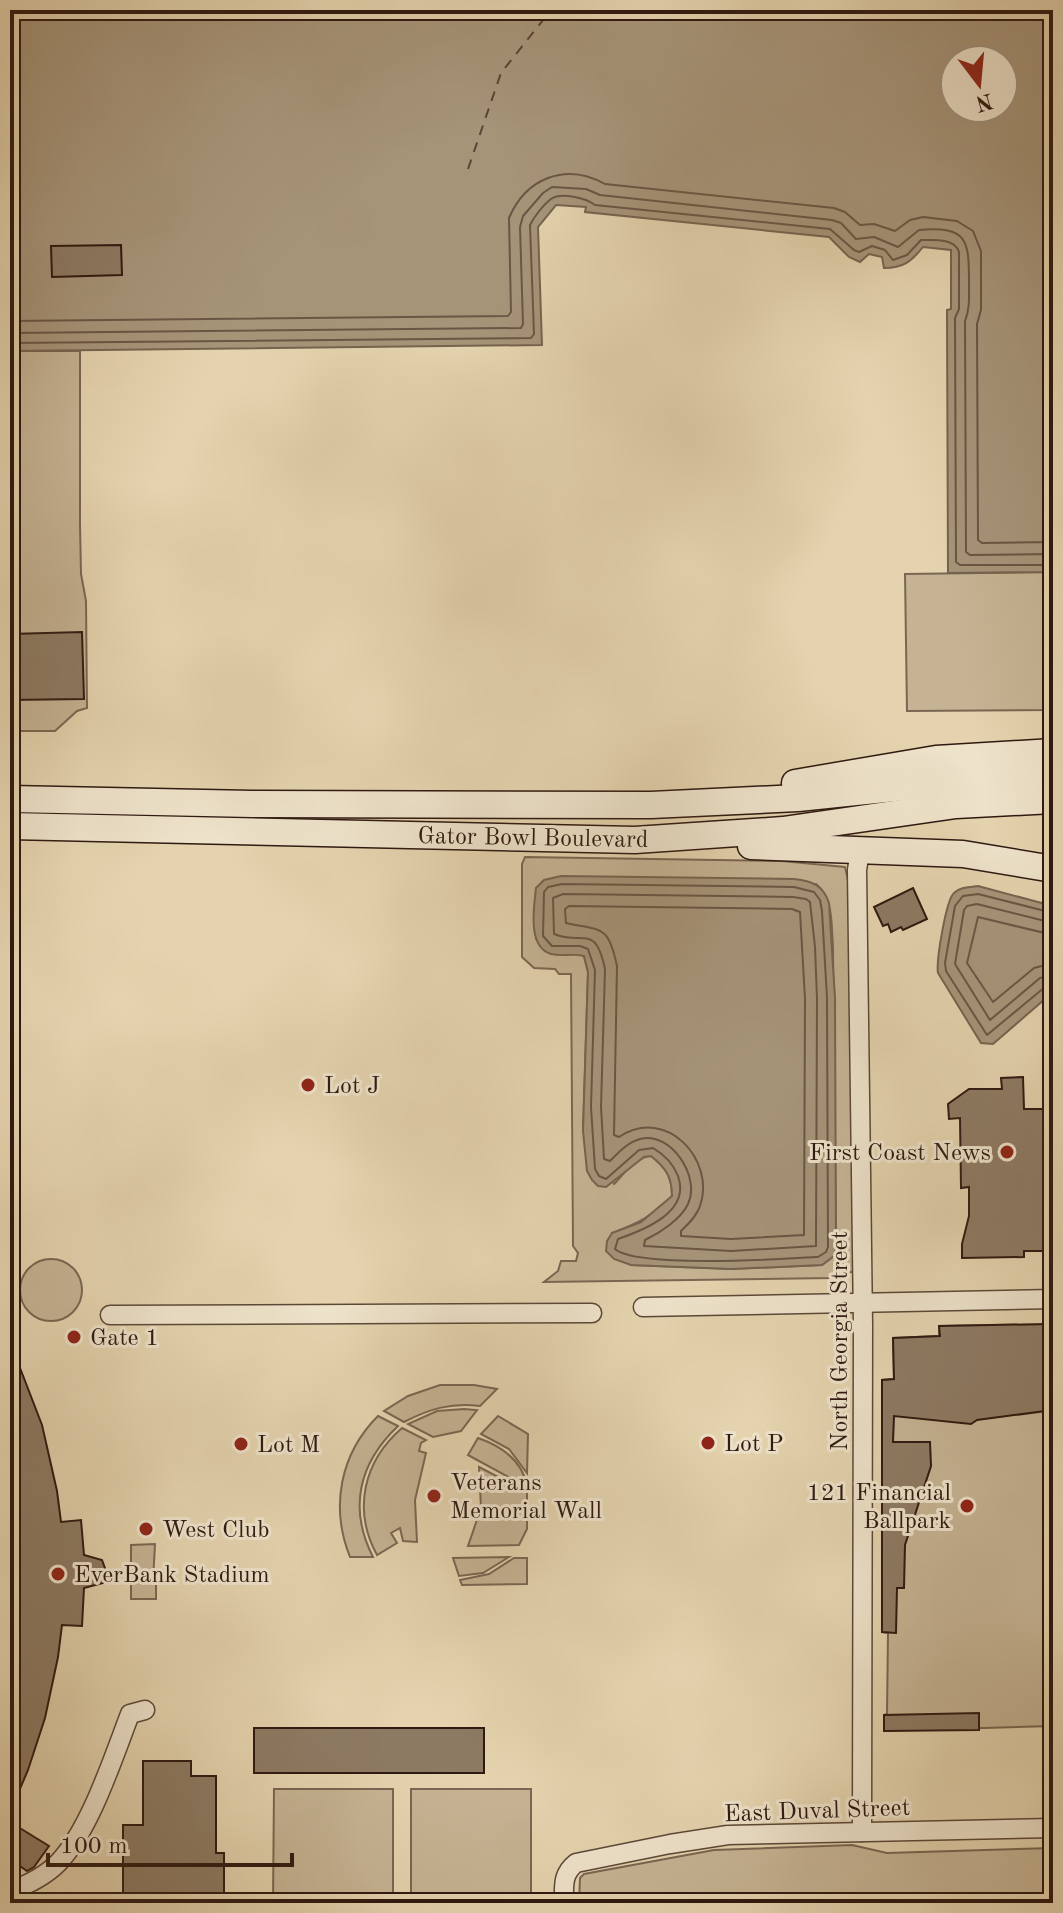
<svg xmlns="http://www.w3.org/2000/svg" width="1063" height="1913" viewBox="0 0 1063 1913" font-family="'Old Standard TT',serif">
  <rect width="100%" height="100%" fill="#e4d3ae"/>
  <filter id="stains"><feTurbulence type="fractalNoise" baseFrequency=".0025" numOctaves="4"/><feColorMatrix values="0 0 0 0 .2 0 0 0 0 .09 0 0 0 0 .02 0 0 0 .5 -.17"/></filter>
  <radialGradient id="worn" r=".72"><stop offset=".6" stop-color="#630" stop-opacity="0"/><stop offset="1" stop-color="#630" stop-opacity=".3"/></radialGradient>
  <g fill="#c5b393" stroke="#7a6652" stroke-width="2" fill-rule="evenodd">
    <path d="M10 351H80V525L81 574 86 601 87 708 77 711 55 731H10Z"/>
    <path d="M1053 572V710L907 711 905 574Z"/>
    <path d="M525 857 782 861 845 867 848 880 854 1084V1271L834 1278 544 1282 558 1271 561 1261H576L578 1253 573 1246 571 974H559L555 969 534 968 522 957V864ZM816 884C834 898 831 924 833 946L836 1248 834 1256 822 1265 731 1269 631 1265 612 1233C636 1224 655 1215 672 1196 672 1177 666 1168 651 1156 635 1157 625 1173 614 1184L583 1131 588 972 584 956 536 939V888Z"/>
    <circle cx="51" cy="1290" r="31"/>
    <path d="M1053 1324V1726L884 1731V1715L887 1714 888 1633 882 1632V1380L894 1379 893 1338 939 1336V1326Z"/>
    <path d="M440 1385H474L497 1389 480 1406C452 1402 429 1409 404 1422L384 1411 408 1396Z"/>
    <path d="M464 1409 477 1410 461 1431 433 1437 408 1424 437 1411Z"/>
    <path d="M378 1416 398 1426C359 1463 348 1508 373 1557H350C330 1507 340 1454 378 1416Z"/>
    <path d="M498 1416 528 1434 527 1473 509 1449 481 1434Z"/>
    <path d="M402 1428 426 1440 421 1443 419 1451 426 1453 415 1500 417 1542 403 1541 400 1528 391 1533 397 1543 377 1555C352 1509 364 1461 402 1428Z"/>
    <path d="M478 1438C501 1446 523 1461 527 1487L468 1455Z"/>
    <path d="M479 1467 527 1492V1529L519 1545 468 1546 481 1508Z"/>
    <path d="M155 1544 153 1581 156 1582V1599H131V1545Z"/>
    <path d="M509 1557 483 1573 459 1576 453 1558Z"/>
    <path d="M514 1558H527V1584L462 1585 460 1580 489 1574Z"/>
    <path d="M274 1789H393V1903H273Z"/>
    <rect x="411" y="1789" width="120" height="114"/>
    <path d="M852 1845 887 1853 1053 1848V1903H579L580 1878 584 1874 714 1850Z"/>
  </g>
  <g fill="#a69479" stroke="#76634f" stroke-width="2" fill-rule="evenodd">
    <path d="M10 10H1053V572L948 573 947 310 951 309V250L923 247C911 262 903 268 884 268L882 257 869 254 860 262 849 257 829 237 585 212 586 207 556 205 538 227 542 345 10 351ZM955 60H1003V108H955Z"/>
    <path d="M561 876 794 879C812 881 823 885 829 903L835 998 836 1248 834 1256 822 1265 731 1269 631 1265 614 1259 606 1251 607 1241 612 1233 641 1222 672 1196C672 1177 666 1168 651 1156L644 1157 606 1187 598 1186 592 1180 587 1171 583 1131 588 972 584 956C573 953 562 957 551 954 527 947 534 907 536 888L544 880Z"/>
    <path d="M978 886 1053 906V992L993 1044 981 1043 938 973C936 961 946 900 954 893 960 887 970 887 978 886Z"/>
  </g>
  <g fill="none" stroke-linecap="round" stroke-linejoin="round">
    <g stroke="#6a5645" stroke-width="2">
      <path d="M10 321 508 316 511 312 509 218C526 178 566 162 605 184L834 208 845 212 860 225 874 224 895 231 910 220 923 217 957 221 973 231 981 251V310L977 324 978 540 982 543 1053 542"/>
      <path d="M10 333 521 328 523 324 520 227 523 216 543 193 552 187 586 189 600 195 832 220 841 223 856 239 874 237 898 247 919 230C968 226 969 240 969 283 969 296 970 309 965 321L966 552 970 555 1053 554"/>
      <path d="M10 343 531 338 534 334 530 225C534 217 543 205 551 199 561 192 586 198 595 205L830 229 854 250 859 252 872 246 885 250 893 260 907 255 921 240C934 240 955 238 959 252V309L955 318 956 562 960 565H1053"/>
      <path d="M562 884 794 887 814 892 820 900 822 911 827 998 828 1247 826 1252 818 1257C784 1259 637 1268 615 1249L618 1239C644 1230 691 1212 678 1176 673 1163 665 1155 653 1148L639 1150 606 1179 599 1176 595 1169 591 1107 595 970 588 949 580 946H552L543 936 544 892 548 887Z"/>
      <path d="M563 894 793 897 806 899 810 902 815 947 817 999 816 1246 731 1251 644 1246 645 1240C660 1233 681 1219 688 1204 701 1177 671 1131 640 1139 628 1142 618 1153 610 1161L604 1159 601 1107 605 969C595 922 583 946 554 934L553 898Z"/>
      <path d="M569 906 792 909 800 912 805 999 804 1235 731 1239 681 1236V1231C688 1224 697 1216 700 1206 716 1161 667 1105 619 1137L614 1135 617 966C608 924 602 931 566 923L565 909Z"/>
      <path d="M1053 913 978 894 963 896 955 906 945 963 946 971 987 1035 1045 987 1053 985"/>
      <path d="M1053 923 977 904 967 906 964 910 955 964 990 1020 1040 978 1053 975"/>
      <path d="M1053 935 978 917 967 963 993 1002 1034 968 1053 963"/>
    </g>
    <path stroke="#594435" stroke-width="2" stroke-dasharray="10 8" stroke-linecap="butt" d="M468 169 501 73 551 10"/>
  </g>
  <g fill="#8d7a63" stroke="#2f1911" stroke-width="2">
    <path d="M121 245 122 275 52 277 51 246Z"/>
    <path d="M82 632 84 699 10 700V634Z"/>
    <path d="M913 888 927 919 903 930 901 927 891 932 888 924 883 926 874 907Z"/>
    <path d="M1023 1077 1024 1109H1053V1186H1048L1049 1251H1024V1257L962 1258V1244L969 1216V1187L961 1188 960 1118 949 1119 948 1104 969 1089H1002L1001 1078Z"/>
    <path d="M1053 1324V1410L977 1420 971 1424 894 1416 893 1442H930L931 1466 905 1545 904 1588H897L896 1633 882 1632V1380L894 1379 893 1338 940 1336 939 1326Z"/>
    <path d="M10 1342 42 1425 57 1491 61 1522 81 1520 84 1555 102 1560 106 1571 103 1583 84 1588 82 1626 62 1625 58 1657 45 1718 28 1770 10 1812Z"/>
    <path d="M979 1713V1730L884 1731V1715Z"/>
    <rect x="254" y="1728" width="230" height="45"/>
    <path d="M143 1761H191V1776H216V1853H224V1903H123V1825H143Z"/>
    <path d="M10 1822 49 1846 34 1867 27 1871 10 1859Z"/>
  </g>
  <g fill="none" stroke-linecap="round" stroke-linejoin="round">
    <defs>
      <g id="street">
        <path d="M860 851 857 870 863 1325 862 1832"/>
        <path d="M643 1307 1053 1299"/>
        <path d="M110 1315 592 1313"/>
        <path d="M10 1891C27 1885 45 1876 58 1863 90 1830 113 1758 130 1714L145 1710"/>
        <path d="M564 1903C564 1886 562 1874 576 1863L670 1844 728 1835 1053 1828"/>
      </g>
      <g id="secondary">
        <path d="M795 783 936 759 1053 752"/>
        <path d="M10 799 252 804 651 805 798 798 972 780 1053 777"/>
        <path d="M10 826 635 840 783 830 956 805 1053 800"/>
        <path d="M751 846 963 854 1053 869"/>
      </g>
    </defs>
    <use href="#street" stroke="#5c4838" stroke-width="21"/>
    <use href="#secondary" stroke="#2f1911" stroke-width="29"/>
    <use href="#street" stroke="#ede2ca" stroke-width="18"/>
    <use href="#secondary" stroke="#ede2ca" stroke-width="26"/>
  </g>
  <g fill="#8f2418" stroke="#ede2ca" stroke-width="3">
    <circle cx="308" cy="1085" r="8"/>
    <circle cx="1007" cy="1152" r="8"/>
    <circle cx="74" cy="1337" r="8"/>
    <circle cx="708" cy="1443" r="8"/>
    <circle cx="241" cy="1444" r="8"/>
    <circle cx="434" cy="1496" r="8"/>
    <circle cx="967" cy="1506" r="8"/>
    <circle cx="146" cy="1529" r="8"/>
    <circle cx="58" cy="1574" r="8"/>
  </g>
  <g text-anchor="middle" stroke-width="6" stroke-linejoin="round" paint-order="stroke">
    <g font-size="24" fill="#2f1911" stroke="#ede2ca">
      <text transform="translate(533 837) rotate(1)" y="8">Gator Bowl Boulevard</text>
      <text transform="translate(839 1341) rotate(-90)" y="8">North Georgia Street</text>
      <text transform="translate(817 1810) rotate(-2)" y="8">East Duval Street</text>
    </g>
    <g font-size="24" fill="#2f1911" stroke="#ede2ca" text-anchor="start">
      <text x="324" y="1093">Lot J</text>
      <text x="991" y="1160" text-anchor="end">First Coast News</text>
      <text x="90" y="1345">Gate 1</text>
      <text x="724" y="1451">Lot P</text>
      <text x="257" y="1452">Lot M</text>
      <text x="450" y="1490">Veterans<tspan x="450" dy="28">Memorial Wall</tspan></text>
      <text x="951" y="1500" text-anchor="end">121 Financial<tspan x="951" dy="28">Ballpark</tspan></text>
      <text x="162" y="1537">West Club</text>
      <text x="74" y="1582">EverBank Stadium</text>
    </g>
  </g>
  <rect width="1063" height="1913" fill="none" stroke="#e4d3ae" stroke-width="40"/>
  <rect x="12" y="12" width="1039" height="1889" fill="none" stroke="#2f1911" stroke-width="4"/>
  <rect x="20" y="20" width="1023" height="1873" fill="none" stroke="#2f1911" stroke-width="2"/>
  <g transform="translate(979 84) rotate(164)"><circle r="38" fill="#ede2ca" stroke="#a19280" stroke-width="2"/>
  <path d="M0-6L14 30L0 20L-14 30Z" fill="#8f2418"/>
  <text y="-12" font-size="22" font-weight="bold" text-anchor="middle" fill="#2f1911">N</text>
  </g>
  <path d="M48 1853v12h244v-12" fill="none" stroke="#2f1911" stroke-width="4"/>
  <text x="60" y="1853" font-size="24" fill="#2f1911" stroke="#ede2ca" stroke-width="6" paint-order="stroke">100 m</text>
  <rect width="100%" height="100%" filter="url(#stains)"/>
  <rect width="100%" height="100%" fill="url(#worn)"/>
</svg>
